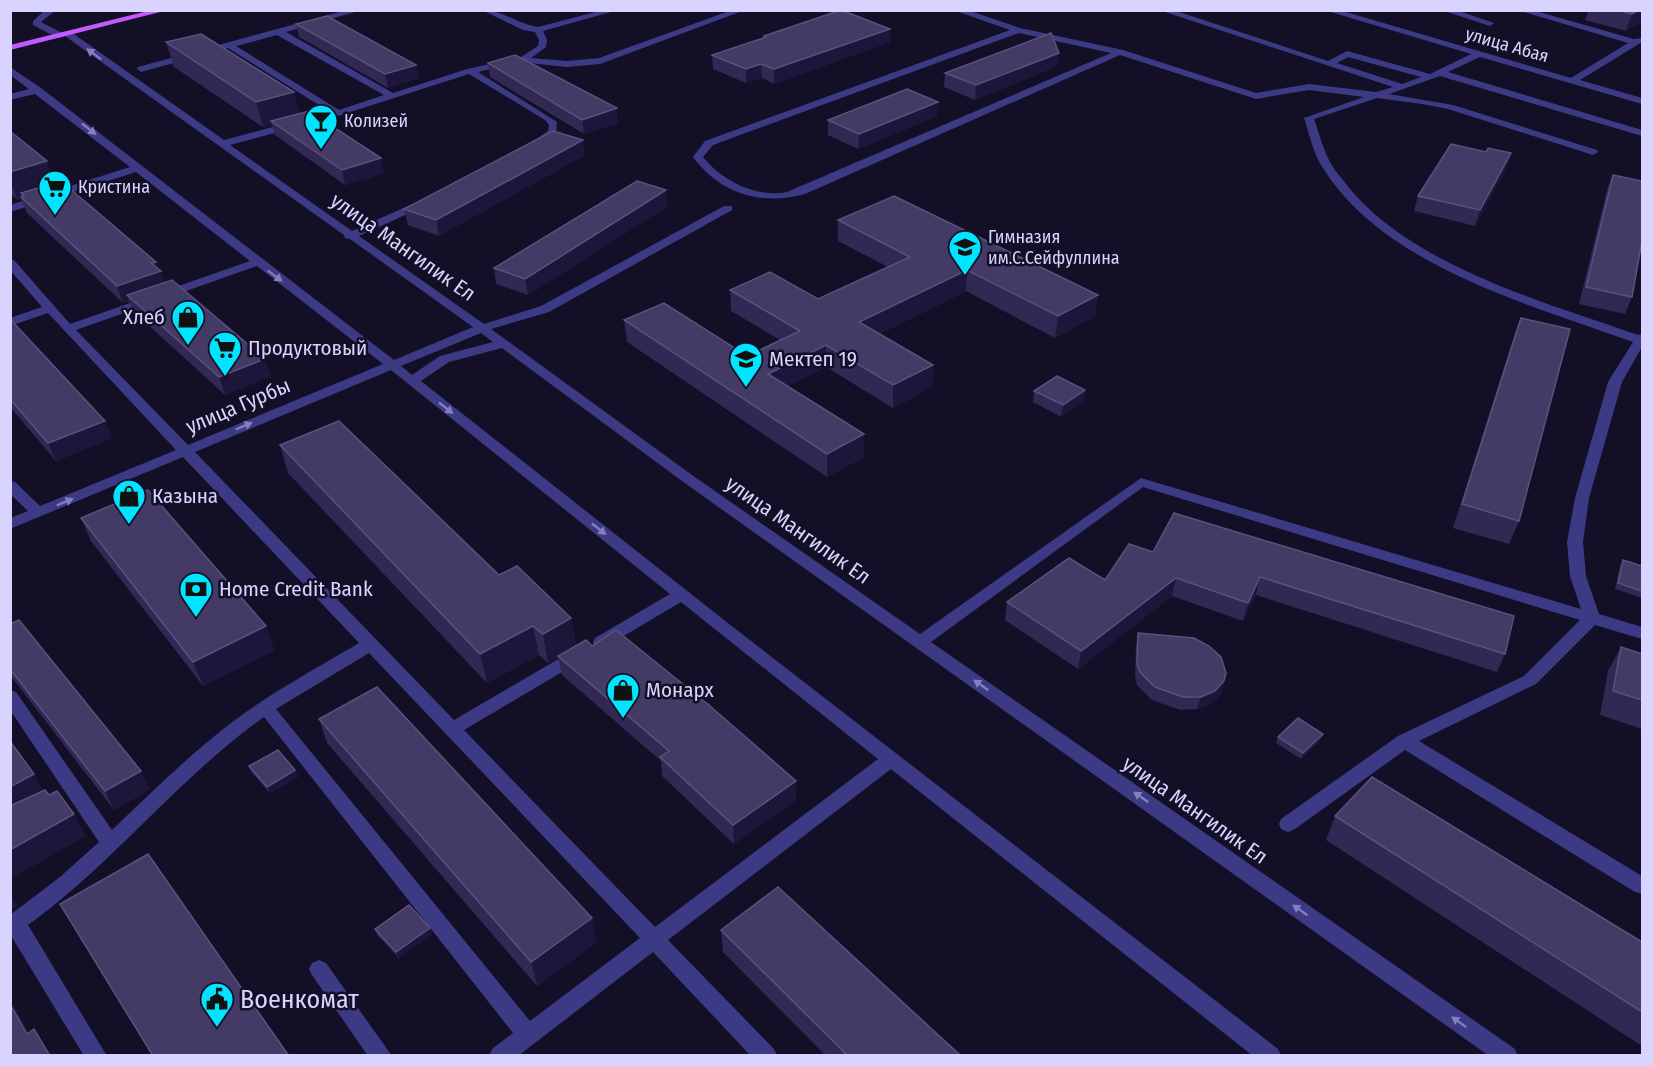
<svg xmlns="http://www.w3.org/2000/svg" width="1653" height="1066" viewBox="0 0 1653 1066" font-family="'Fira Sans Condensed',sans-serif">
  <rect width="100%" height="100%" fill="#130f26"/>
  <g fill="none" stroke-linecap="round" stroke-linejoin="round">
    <g fill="#3d3a85" fill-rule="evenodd">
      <path d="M45 10H56L41 22 64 34 71 32 224 140 330 112 228 48 141 72 137 69 138 67 347 10H362L286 32 393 93 467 69 521 57 538 46 539 40 535 32 523 30 482 10C502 10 518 24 538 27L603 10H618L543 31 547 40 546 47 531 58 567 61 599 58 732 10H745L600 64 567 67 519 62 478 72 557 122 556 134 541 144 532 142 548 131 549 125 545 120 469 74 341 115 230 145 352 231 419 201H427V205L359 236 484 324 541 306 724 206H732V210L549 312 491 329 692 475 920 634 1141 478 1581 609 1570 576 1567 542 1575 498 1608 382 1633 342C1529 304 1382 266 1321 165 1313 152 1309 133 1304 118L1364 97 1309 90 1256 99 1120 55 805 194C762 206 720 194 693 157L705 141 1010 30 953 10H967L1020 28 1123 50 1256 93 1309 84 1376 92 1393 87 1159 10H1173L1328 61 1347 51 1430 74 1471 54 1324 10H1339L1571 78 1628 43 1517 10H1532L1634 39 1642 38V42L1580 80 1642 98V104L1480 57 1448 72 1642 130V136L1440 76 1389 94 1453 105 1597 150 1598 152 1593 155 1448 109 1422 104 1377 98 1314 119C1319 133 1323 149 1330 162 1334 170 1341 177 1346 184 1409 265 1544 302 1638 335L1642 334V347L1622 382 1589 498 1583 542 1586 576 1599 614 1642 627V639L1595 625 1536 684 1419 741 1642 876V894L1635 892 1405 750 1295 829 1288 832 1281 829 1279 824 1281 819 1398 736 1524 676 1580 620 1143 487 931 642 1515 1049 1518 1056H1489L682 481 502 348 449 362 421 381 733 627 1278 1049 1281 1056H1253L891 769 668 940 774 1049 777 1056H751L653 952 518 1056H489L492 1049 513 1033 264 717C178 778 113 864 28 925L107 1056H84L10 934V915L60 877 99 842 10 710V690L16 692 112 830C152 792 191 753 235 720 274 691 317 668 359 643L183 457 10 529V518L28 511 10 494V481L15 482 40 506 176 450 48 313 10 326V318L42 307 10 270V259L14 260 70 324 250 261 136 172 10 212V205L130 167 35 94 10 100V94L29 89 10 75V67L41 88 394 360 473 327 350 239 345 238 344 235 65 36 58 38 33 25V21ZM1019 33 1111 53 787 192C757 198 722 181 703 157L713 145ZM277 35 384 95 339 110 236 46ZM1348 57 1421 77 1402 84 1337 63ZM257 266 383 364 188 445 76 330ZM481 333 493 342 440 356 412 375 401 366ZM391 370 670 594 595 638 593 642 595 646H607L681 602 878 759 655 927 464 730 584 659 586 655 584 651H572L454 720 195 452ZM369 653 640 938 530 1021 276 709Z"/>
      <path d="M1441 10H1456L1494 23 1490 26Z"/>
      <path d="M319 960 326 963 392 1056H368L312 975 309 969 312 963Z"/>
    </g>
    <path fill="#c25bff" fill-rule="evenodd" d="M152 10H168L10 50V45Z"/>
  </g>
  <g fill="#312854">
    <path d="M1589 10H1642L1626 31 1585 20Z"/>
    <path d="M296 24 416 65 419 78 388 88 299 37Z"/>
    <path d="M890 29V42L774 84 762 78 746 83 713 69 712 55 764 38V36Z"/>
    <path d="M166 42 299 113 384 173 345 185 275 135 272 125 263 127 174 67Z"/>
    <path d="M488 63 618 123 584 134 490 77Z"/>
    <path d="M1057 66 975 100 944 87 945 73Z"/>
    <path d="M937 116 858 149 828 135V120Z"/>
    <path d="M10 131 55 183 159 270 165 282 271 376 225 395 134 312 129 301 123 303 27 213 21 199 18 200 10 193Z"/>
    <path d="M585 155 439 236 408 225 404 209Z"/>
    <path d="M1506 168 1475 226 1414 211 1418 196Z"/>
    <path d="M1613 175 1632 297 1625 314 1579 304 1607 190Z"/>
    <path d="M668 206 528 295 496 284 494 268Z"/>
    <path d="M838 220 1098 295 1095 316 1055 338 966 291 879 334 933 365 932 387 893 408 826 367 788 386 864 457 827 477 627 342 624 320 747 356 780 340 731 311 730 290 818 299 888 267 838 241Z"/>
    <path d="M1521 318 1519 521 1509 544 1453 528 1513 339Z"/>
    <path d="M10 319 105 421 112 438 56 461 10 407Z"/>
    <path d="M1085 390 1083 402 1061 417 1033 402 1034 391Z"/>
    <path d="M280 445 571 618 576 646H592L796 781V800L734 844 662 776 661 761 562 675 558 657 548 663 539 655 487 683 288 473Z"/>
    <path d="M1174 513 1505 654 1497 672 1256 595 1243 621 1172 596 1078 669 1005 620 1007 602 1105 580 1153 552Z"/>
    <path d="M81 518 266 626 274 650 203 686 91 541Z"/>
    <path d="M1623 560 1642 566V598L1615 589 1620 566Z"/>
    <path d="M10 624 150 789 114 810 10 675Z"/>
    <path d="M1138 633 1226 673 1221 694 1212 704 1197 709 1180 710 1152 700 1137 685 1135 676 1136 646Z"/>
    <path d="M1621 647 1642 654V729L1600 715 1608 671Z"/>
    <path d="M319 719 597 942 537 986 327 743Z"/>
    <path d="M1278 737 1321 740 1301 759 1276 743Z"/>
    <path d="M249 766 295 770 298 777 270 793 251 772Z"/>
    <path d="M1335 816 1642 942V1046L1326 840Z"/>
    <path d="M430 928 432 934 399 958 377 935 375 929Z"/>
    <path d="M721 930 961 1056H826L723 952Z"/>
  </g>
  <g fill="#1d163a">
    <path d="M1639 10H1642V22L1626 31 1632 14Z"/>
    <path d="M890 29V42L774 84V69Z"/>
    <path d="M1059 53 1057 66 975 100 976 85Z"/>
    <path d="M761 64 762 78 746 83V69Z"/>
    <path d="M416 65 419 78 388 88 385 74Z"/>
    <path d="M294 92 301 117 271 121 272 125 263 127 256 102Z"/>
    <path d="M938 102 937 116 858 149 859 134Z"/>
    <path d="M617 108 618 123 584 134 582 120Z"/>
    <path d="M583 140 585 155 439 236 436 220Z"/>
    <path d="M1511 153 1506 168 1475 226 1480 210Z"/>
    <path d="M381 158 384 173 345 185 342 170Z"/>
    <path d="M47 161 57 188 24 196 21 193 24 198 21 197V199L18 200 10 182V172Z"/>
    <path d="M666 190 668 206 528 295 525 279Z"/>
    <path d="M156 262 160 272 161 271 167 288 127 295 129 301 123 303 117 286 151 263Z"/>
    <path d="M967 270 966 291 858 344 859 322Z"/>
    <path d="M1098 295 1095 316 1055 338 1058 316Z"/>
    <path d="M826 345V367L769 396 768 374Z"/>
    <path d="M265 359 271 376 225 395 219 377Z"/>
    <path d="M933 365 932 387 893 408V385Z"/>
    <path d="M1085 390 1083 402 1061 417 1063 405Z"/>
    <path d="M105 421 112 438 56 461 48 443Z"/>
    <path d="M864 434V457L827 477V454Z"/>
    <path d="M1260 577 1256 595 1243 621 1248 603Z"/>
    <path d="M1176 578 1172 596 1078 669 1081 651Z"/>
    <path d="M571 618 576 646 548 663 543 634Z"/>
    <path d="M266 626 274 650 203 686 193 662Z"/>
    <path d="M533 626 539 655 487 683 480 654Z"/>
    <path d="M1224 681 1221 694 1212 704 1197 709 1201 697Z"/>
    <path d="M1323 734 1321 740 1301 759 1303 753Z"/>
    <path d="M295 770 298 777 270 793 267 787Z"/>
    <path d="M141 771 150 789 114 810 105 791Z"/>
    <path d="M34 774 46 796 10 815V787Z"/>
    <path d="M796 781V800L734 844 733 825Z"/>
    <path d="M74 814 86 836 10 879V850Z"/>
    <path d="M10 895 18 906 10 911Z"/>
    <path d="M592 918 597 942 537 986 531 962Z"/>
    <path d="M430 928 432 934 399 958 396 952Z"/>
    <path d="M10 999 42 1055 27 1034 10 1004Z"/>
    <path d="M34 1029 52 1056H50Z"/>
  </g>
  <g fill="#433a66" stroke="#5a527e" stroke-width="1.5">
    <path d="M841 10 890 29 774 69 761 64 746 69 712 55 766 37 764 36Z"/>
    <path d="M1618 10H1639L1632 14Z"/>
    <path d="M327 16 416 65 385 74 296 24Z"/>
    <path d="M1051 33 1059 53 976 85 945 73Z"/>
    <path d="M201 34 294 92 256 102 166 42Z"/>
    <path d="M515 55 617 108 582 120 488 63Z"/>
    <path d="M907 89 938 102 859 134 828 120Z"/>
    <path d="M309 111 381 158 342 170 271 121Z"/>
    <path d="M10 131 47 161 10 172Z"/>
    <path d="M553 131 583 140 436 220 404 209Z"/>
    <path d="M1451 144 1486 152 1488 148 1511 153 1480 210 1418 196Z"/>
    <path d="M1613 175 1642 181V241L1632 297 1586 287Z"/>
    <path d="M61 181 156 262 151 263 161 271 117 286 21 197 24 196 21 193Z"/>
    <path d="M637 181 666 190 525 279 494 268Z"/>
    <path d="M894 196 1098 295 1058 316 967 270 859 322 933 365 893 385 826 345 768 374 864 434 827 454 624 320 664 303 747 356 800 331 730 290 770 272 818 299 910 257 838 220Z"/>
    <path d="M172 280 265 359 219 377 127 295Z"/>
    <path d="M1521 318 1570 329 1519 521 1462 504Z"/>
    <path d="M10 319 105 421 48 443 10 399Z"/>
    <path d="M1057 376 1085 390 1063 405 1034 391Z"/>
    <path d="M339 421 499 575 517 566 571 618 543 634 533 626 480 654 280 445Z"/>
    <path d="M148 490 266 626 193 662 81 518Z"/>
    <path d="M1174 513 1514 616 1505 654 1260 577 1248 603 1176 578 1081 651 1007 602 1069 558 1105 580 1129 544 1153 552Z"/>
    <path d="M1623 560 1642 566V591L1618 583Z"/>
    <path d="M19 620 141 771 105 791 10 669V624Z"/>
    <path d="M616 630 710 706 796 781 733 825 660 757 669 751 558 656 586 640 592 646Z"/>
    <path d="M1138 633 1194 638 1209 646 1221 657 1226 673 1224 681 1215 691 1201 697H1183L1155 687 1140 672 1137 664Z"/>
    <path d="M1621 647 1642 654V700L1613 691Z"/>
    <path d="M377 687 592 918 531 962 319 719Z"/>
    <path d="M1298 718 1323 734 1303 753 1278 737Z"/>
    <path d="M10 741 34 774 10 787Z"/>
    <path d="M278 750 295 770 267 787 249 766Z"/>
    <path d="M1372 777 1642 942V1012L1335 816Z"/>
    <path d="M45 790 49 795 57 791 74 814 10 850V806Z"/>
    <path d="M148 854 289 1056H153L60 904Z"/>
    <path d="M778 887 961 1056H848L721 930Z"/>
    <path d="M409 905 430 928 396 952 375 929Z"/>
    <path d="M10 1004 27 1034 34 1029 50 1056H10Z"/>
  </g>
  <defs><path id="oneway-solid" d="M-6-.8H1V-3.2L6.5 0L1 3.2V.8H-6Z" transform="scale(1.5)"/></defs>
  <g fill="#837fbc">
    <use href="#oneway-solid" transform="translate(94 54) rotate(-143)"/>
    <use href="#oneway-solid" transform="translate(89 129) rotate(38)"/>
    <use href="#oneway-solid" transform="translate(275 276) rotate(37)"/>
    <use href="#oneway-solid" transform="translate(446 408) rotate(38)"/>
    <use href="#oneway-solid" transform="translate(244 426) rotate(-23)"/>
    <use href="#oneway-solid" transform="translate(65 502) rotate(-23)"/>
    <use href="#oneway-solid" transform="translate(599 529) rotate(38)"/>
    <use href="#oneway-solid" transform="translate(981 685) rotate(-145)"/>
    <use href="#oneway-solid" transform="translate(1141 797) rotate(-145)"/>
    <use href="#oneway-solid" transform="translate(1300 910) rotate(-145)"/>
    <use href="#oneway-solid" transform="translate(1459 1022) rotate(-145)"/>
  </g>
  <defs>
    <symbol id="bar-pin" viewBox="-11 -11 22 30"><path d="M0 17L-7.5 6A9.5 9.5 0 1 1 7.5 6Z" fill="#00e5ff" stroke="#130f26"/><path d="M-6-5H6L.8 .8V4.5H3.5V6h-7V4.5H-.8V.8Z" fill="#111"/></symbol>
    <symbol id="supermarket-pin" viewBox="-11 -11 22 30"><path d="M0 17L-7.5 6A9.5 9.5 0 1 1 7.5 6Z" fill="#00e5ff" stroke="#130f26"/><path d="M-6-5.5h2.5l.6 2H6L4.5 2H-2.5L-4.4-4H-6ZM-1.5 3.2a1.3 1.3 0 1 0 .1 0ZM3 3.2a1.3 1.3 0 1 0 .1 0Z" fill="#111"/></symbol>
    <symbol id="school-pin" viewBox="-11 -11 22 30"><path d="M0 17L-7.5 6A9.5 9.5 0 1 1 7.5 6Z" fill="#00e5ff" stroke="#130f26"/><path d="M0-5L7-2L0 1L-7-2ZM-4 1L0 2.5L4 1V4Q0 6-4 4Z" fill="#111"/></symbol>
    <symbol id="shop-pin" viewBox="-11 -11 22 30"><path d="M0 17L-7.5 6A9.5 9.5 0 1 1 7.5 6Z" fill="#00e5ff" stroke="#130f26"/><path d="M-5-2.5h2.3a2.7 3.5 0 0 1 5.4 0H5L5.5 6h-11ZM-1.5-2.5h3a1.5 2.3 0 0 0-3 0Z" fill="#111"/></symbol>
    <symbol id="bank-pin" viewBox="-11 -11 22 30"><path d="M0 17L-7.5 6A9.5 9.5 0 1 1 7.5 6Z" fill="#00e5ff" stroke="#130f26"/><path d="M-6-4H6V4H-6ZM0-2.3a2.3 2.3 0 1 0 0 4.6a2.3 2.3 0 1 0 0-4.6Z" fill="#111"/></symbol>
    <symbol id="civic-pin" viewBox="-11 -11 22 30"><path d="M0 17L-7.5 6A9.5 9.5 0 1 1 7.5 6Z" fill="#00e5ff" stroke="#130f26"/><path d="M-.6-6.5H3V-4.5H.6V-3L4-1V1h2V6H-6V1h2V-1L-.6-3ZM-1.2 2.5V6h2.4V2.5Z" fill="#111"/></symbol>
  </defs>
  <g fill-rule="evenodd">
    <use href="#bar-pin" x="302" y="102" width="38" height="52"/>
    <use href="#supermarket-pin" x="36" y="168" width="38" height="52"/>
    <use href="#school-pin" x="946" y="228" width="38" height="52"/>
    <use href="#shop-pin" x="169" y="298" width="38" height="52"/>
    <use href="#supermarket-pin" x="206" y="329" width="38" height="52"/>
    <use href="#school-pin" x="727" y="340" width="38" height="52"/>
    <use href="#shop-pin" x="110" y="477" width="38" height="52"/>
    <use href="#bank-pin" x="177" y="570" width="38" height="52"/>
    <use href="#shop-pin" x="604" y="671" width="38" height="52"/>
    <use href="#civic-pin" x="198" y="980" width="38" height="52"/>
  </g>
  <g text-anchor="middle" stroke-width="5" stroke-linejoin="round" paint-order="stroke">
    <g font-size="18" fill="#d9d4ff" stroke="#130f26">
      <text transform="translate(1507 45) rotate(16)" y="6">улица Абая</text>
    </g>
    <g font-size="18" fill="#d9d4ff" stroke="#130f26" text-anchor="start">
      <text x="344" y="127">Колизей</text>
      <text x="78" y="193">Кристина</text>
      <text x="988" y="243">Гимназия<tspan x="988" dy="21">им.С.Сейфуллина</tspan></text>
    </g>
    <g font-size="21" fill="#d9d4ff" stroke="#130f26">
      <text transform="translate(403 247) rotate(35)" y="7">улица Мангилик Ел</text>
      <text transform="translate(238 406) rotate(-23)" y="7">улица Гурбы</text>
      <text transform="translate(798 530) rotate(35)" y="7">улица Мангилик Ел</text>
      <text transform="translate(1195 810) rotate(35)" y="7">улица Мангилик Ел</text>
    </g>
    <g font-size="21" fill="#d9d4ff" stroke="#130f26" text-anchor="start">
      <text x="165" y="324" text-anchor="end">Хлеб</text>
      <text x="248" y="355">Продуктовый</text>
      <text x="769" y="366">Мектеп 19</text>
      <text x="152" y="503">Казына</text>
      <text x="219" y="596">Home Credit Bank</text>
      <text x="646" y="697">Монарх</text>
    </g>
    <g font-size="26" fill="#d9d4ff" stroke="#130f26" text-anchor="start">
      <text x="240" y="1008">Военкомат</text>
    </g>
  </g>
  <rect width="1653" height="1066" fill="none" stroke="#d9d4ff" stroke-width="24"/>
</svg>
